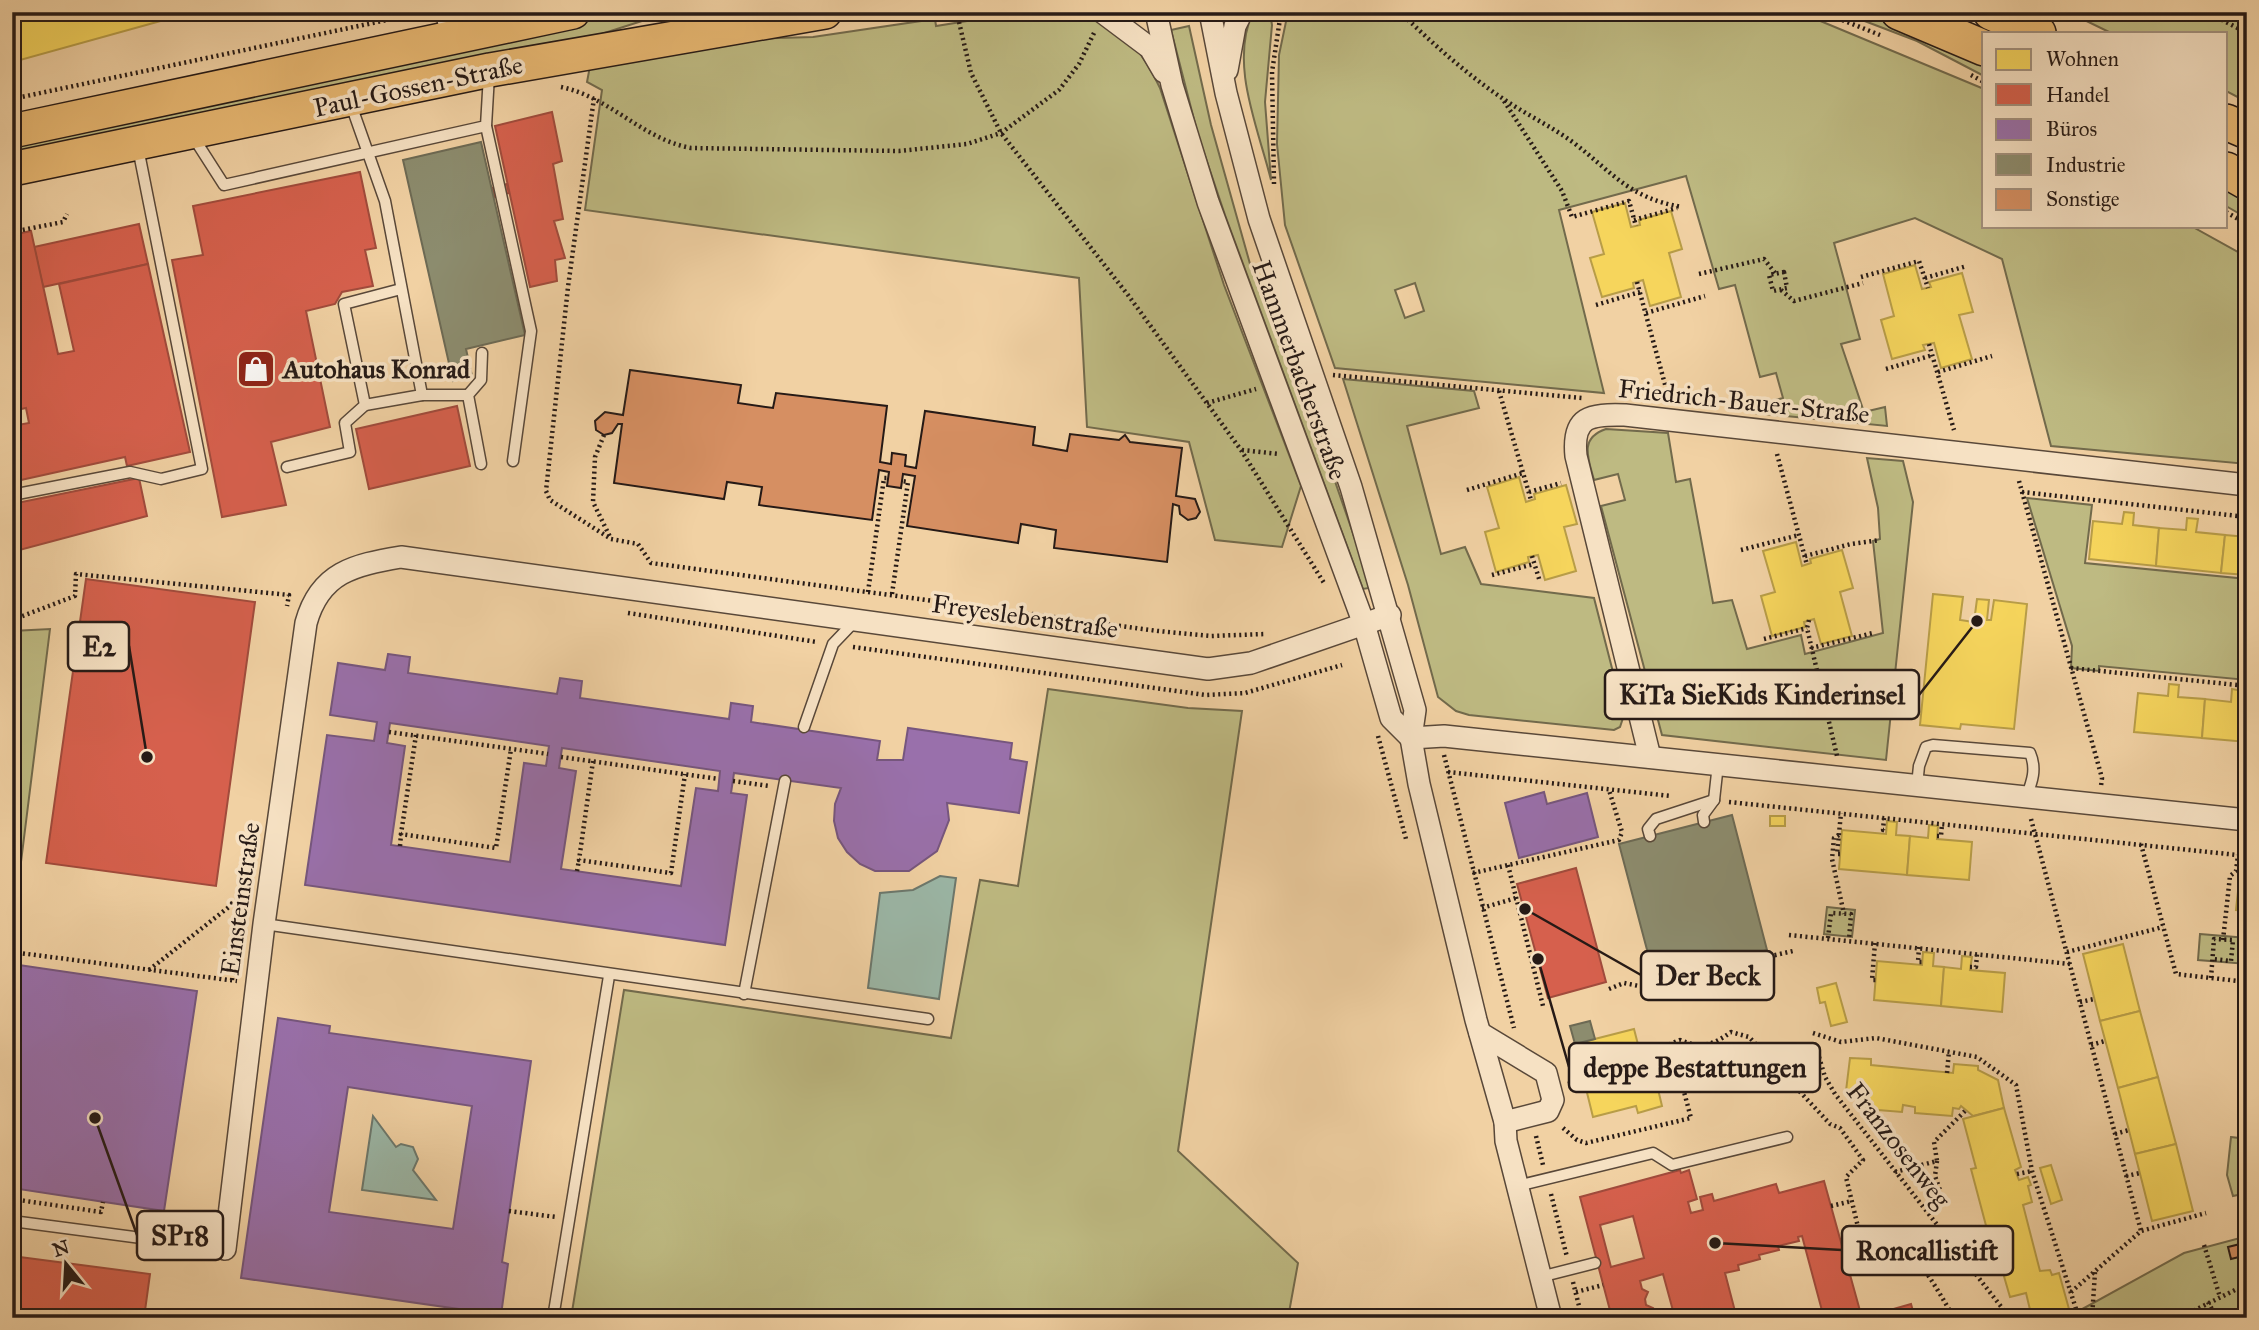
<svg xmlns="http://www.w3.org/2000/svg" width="2259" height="1330" viewBox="0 0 2259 1330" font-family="'IM FELL Great Primer',serif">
  <rect width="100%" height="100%" fill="#f1d1a3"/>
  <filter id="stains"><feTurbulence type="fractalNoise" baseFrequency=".00286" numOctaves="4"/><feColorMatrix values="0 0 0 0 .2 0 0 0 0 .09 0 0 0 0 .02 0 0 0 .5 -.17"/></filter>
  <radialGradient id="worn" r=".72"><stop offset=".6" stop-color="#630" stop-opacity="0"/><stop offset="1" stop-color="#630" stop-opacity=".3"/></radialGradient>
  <g fill="#beba82" stroke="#726a4c" stroke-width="2" fill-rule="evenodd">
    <path d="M622 12H670L592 37 12 155V144L493 44Z"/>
    <path d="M985 12C1014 12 1061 7 1088 13 1121 20 1147 60 1160 88L1224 285 1301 486 1282 547 1215 540 1189 442 1087 427 1079 278 585 210 602 90 587 82 590 66 747 39 813 37 935 19 936 26 986 18Z"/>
    <path d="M1253 12H1270L1272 25 1265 102 1271 180C1258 127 1229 64 1253 12Z"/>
    <path d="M1288 12H1788L1818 20 1984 89V226H2191L2247 257V464L2051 446 2002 259 1915 218 1834 243 1860 339 1841 344 1864 412 1885 407 1887 426 1755 413 1753 406 1783 398 1776 373 1760 377 1735 285 1719 289 1686 176 1559 210 1604 393 1335 368 1285 225 1277 144 1279 55ZM1415 283 1424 311 1405 318 1395 290Z"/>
    <path d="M1841 12H1861L1984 61V76L1917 41Z"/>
    <path d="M2068 12H2247V102L2226 91V33H2111Z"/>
    <path d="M1189 26 1211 125 1252 271 1284 334 1365 568 1369 588 1363 589 1225 215 1198 135 1171 30Z"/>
    <path d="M2226 185 2247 196V218L2226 206Z"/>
    <path d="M1343 379 1474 391 1479 408 1407 426 1441 554 1465 547 1481 584 1594 598 1624 715 1620 727 1614 730 1469 715 1456 711 1438 697 1408 585Z"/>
    <path d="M1606 429 1668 433 1676 482 1690 479 1713 603 1732 600 1747 649 1801 635 1805 654 1883 633 1873 541 1880 539 1878 508 1867 458 1903 461 1913 502 1886 760 1662 735 1601 506 1625 500 1618 474 1594 480C1588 458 1579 438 1606 429Z"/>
    <path d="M2027 498 2092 505 2085 563 2247 579V680L2099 666V671L2071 668 2072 646Z"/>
    <path d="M50 629 21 862 12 861V631Z"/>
    <path d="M1048 689 1188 708 1242 711 1178 1151 1298 1263 1288 1318H571L624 990 951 1038 980 880 1018 886Z"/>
    <path d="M1827 907 1855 910 1852 937 1824 934Z"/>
    <path d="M2200 934 2247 938V964L2198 960Z"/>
    <path d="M2231 1137 2247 1139V1193L2233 1196 2227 1175Z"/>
    <path d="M2247 1220V1318H2066L2184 1253 2244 1237Z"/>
  </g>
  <g fill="#9bb7a7" stroke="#6c786d" stroke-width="2">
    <path d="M940 876 956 878 939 999 868 988 880 893 913 890Z"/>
    <path d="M373 1116 396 1147 401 1144 413 1147 418 1159 413 1170 436 1200 362 1190Z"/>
  </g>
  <g fill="#f6d55c" stroke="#b89d47" stroke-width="2">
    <path d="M39 12H193L13 62 12 20Z"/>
    <path d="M1625 203 1631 227 1640 225 1639 220 1671 211 1682 249 1669 253 1681 297 1650 306 1643 280 1633 283 1634 288 1602 297 1590 258 1604 254 1592 212Z"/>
    <path d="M1915 265 1922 289 1931 287 1929 282 1962 273 1973 312 1959 315 1972 359 1941 368 1934 343 1923 345 1925 350 1892 359 1881 320 1894 316 1883 274Z"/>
    <path d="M1519 477 1526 502 1535 499 1534 494 1566 485 1577 524 1564 527 1576 571 1545 580 1538 555 1528 557 1529 562 1496 572 1485 532 1499 528 1487 487Z"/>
    <path d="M2124 512 2134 513 2133 525 2159 528 2156 566 2089 559 2093 521 2122 524Z"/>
    <path d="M2187 518 2198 519 2196 532 2225 535 2221 573 2156 566 2159 528 2186 530Z"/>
    <path d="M2225 535 2247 537V575L2221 573Z"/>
    <path d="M1796 542 1802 566 1811 563 1810 559 1842 550 1853 588 1840 592 1852 636 1821 644 1814 619 1804 622 1805 627 1772 636 1761 596 1775 592 1763 551Z"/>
    <path d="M1933 594 1963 597 1960 620 1974 622 1977 599 1989 600 1987 620H1991L1994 600 2027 604 2014 729 1961 724 1960 729 1920 725Z"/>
    <path d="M2169 684 2179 685 2178 697 2205 699 2202 738 2134 732 2138 693 2168 696Z"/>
    <path d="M2232 689 2243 691 2242 703H2247V742L2202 738 2205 699 2231 702Z"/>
    <rect x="1770" y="816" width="15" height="10"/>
    <path d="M1887 821 1897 822 1896 835 1910 836 1907 875 1839 869 1842 830 1886 834Z"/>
    <path d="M1929 825 1938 826 1937 839 1972 842 1969 880 1907 875 1910 836 1928 838Z"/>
    <path d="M2240 872H2247V911L2236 910Z"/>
    <path d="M2123 944 2140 1011 2100 1021 2083 954Z"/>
    <path d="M1923 952 1934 953 1933 966 1944 967 1941 1006 1874 1000 1877 961 1922 965Z"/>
    <path d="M1962 956 1972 957 1970 970 2005 973 2002 1012 1941 1006 1944 967 1961 969Z"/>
    <path d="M1836 983 1847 1022 1831 1026 1825 1002 1820 1003 1817 988Z"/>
    <path d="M2140 1011 2158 1077 2118 1088 2100 1021Z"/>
    <path d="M1634 1029 1649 1087 1657 1085 1662 1106 1638 1113 1636 1106 1593 1117 1575 1044Z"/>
    <path d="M1850 1058 1871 1059V1065L1953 1073 1954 1064 1978 1066V1070L1998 1080 2004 1108 1973 1116 1961 1106 1959 1109 1953 1108 1952 1116 1915 1113V1107L1903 1105 1902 1112 1866 1109 1867 1092 1846 1091Z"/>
    <path d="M2158 1077 2176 1144 2135 1154 2118 1088Z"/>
    <path d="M2004 1108 2021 1167 2015 1170 2019 1180 2028 1177 2031 1185 2028 1186 2032 1202 2023 1205 2040 1271 2050 1270 2052 1275 2059 1273 2069 1309 2035 1318H2032L2026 1293 2010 1297 2001 1266 1997 1267 1971 1169 1976 1168 1963 1119Z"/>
    <path d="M2176 1144 2193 1211 2152 1221 2135 1154Z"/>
    <path d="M2051 1165 2062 1200 2051 1204 2040 1168Z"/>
  </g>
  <g fill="#d6604d" stroke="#a14b3c" stroke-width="2" fill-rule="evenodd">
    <path d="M552 112 562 161 553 164 563 219 554 221 565 258 555 260 557 281 530 287 495 126Z"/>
    <path d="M360 172 376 248 365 250 373 286 342 292 335 304 306 311 330 427 271 442 286 505 222 517 172 260 203 255 193 206Z"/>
    <path d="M507 184 509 193 494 197 492 188Z"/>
    <path d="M139 224 148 264 43 287 34 247Z"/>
    <path d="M31 231 58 354 74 351 59 284 148 264 190 452 127 466 125 457 12 482V426L29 423 26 408 12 411V235Z"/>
    <path d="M457 406 470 466 369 489 356 429Z"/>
    <path d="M139 478 147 516 12 552V504Z"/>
    <path d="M86 579 255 602 216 886 46 863Z"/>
    <path d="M1576 868 1606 982 1548 998 1517 884Z"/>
    <path d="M1680 1170 1681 1173 1689 1170 1697 1199 1688 1202 1691 1213 1703 1210 1700 1197 1712 1194 1714 1201 1776 1184 1779 1193 1824 1181 1862 1318 1911 1304 1915 1318H1824L1802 1236 1798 1237 1799 1241 1778 1246 1779 1250 1759 1255 1760 1259 1738 1265 1739 1270 1725 1273 1736 1315 1675 1318 1663 1274 1640 1281 1642 1289 1648 1292 1645 1299 1646 1305 1653 1308 1650 1318H1612L1580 1197ZM1633 1216 1644 1258 1611 1267 1600 1225Z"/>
    <path d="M12 1256 150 1274 144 1318H12Z"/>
  </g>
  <g fill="#9970ab" stroke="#76567e" stroke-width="2" fill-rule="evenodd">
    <path d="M388 654 410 657 408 673 557 694 560 678 582 681 580 698 729 719 731 703 753 706 751 722 880 741 877 760H903L908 728 1012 743 1010 759 1027 762 1019 813 947 803 949 820 937 851 909 871H875L860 864 847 852 838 838 834 821 835 804 841 788 734 773 731 793 747 795 725 945 305 885 327 735 374 741 377 722 330 715 338 663 385 670ZM390 723 549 746 546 766 524 763 510 862 391 845 405 746 387 743ZM562 748 720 771 718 791 696 788 681 886 561 869 576 771 559 768Z"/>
    <path d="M1544 792 1547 804 1587 793 1598 837 1519 858 1505 803Z"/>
    <path d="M12 964 197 991 164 1211 12 1188Z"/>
    <path d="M278 1018 330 1026 329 1033 531 1061 502 1262 508 1264 501 1315 241 1278ZM348 1087 472 1106 453 1229 329 1212Z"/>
  </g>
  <g fill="#8c8c6e" stroke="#6d6a54" stroke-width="2">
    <path d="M481 142 525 335 466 349 472 376 453 381 403 160Z"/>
    <path d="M1732 815 1767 950 1655 980 1619 844Z"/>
    <path d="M1590 1021 1595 1039 1575 1044 1570 1026Z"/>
  </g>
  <g fill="#d68f62" stroke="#261a16" stroke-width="2">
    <path d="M630 370 741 385 738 403 773 408 776 393 887 406 880 462 891 464 892 453 906 455 905 466 916 468 925 411 1035 427 1033 445 1067 451 1070 434 1119 440 1125 435 1130 442 1182 448 1176 496 1195 499 1200 512 1196 518 1188 520 1180 514 1179 506 1173 504 1167 562 1054 548 1056 530 1021 524 1018 543 907 526 915 476 903 474 901 488 887 486 889 472 879 470 872 520 759 505 762 487 727 482 724 499 614 483 622 424H618L612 433 604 435 596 430 595 421 605 412 623 415Z"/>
    <path d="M2244 1243 2247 1255 2231 1259 2228 1247Z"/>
  </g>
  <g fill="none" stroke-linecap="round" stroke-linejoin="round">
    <defs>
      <g id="service">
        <path d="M350 102 385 201 422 395 365 405"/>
        <path d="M486 126 531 331 513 461"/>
        <path d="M192 135 224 185 486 126 489 75"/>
        <path d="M422 395H468"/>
        <path d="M481 464 468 395 481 380 482 353"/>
        <path d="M287 467 350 452 345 423 365 405 344 304 401 289"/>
        <path d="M12 495 130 472 161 479 202 469 138 148"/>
        <path d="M804 727 833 644 855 621"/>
        <path d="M1917 785 1919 766 1926 747 1933 745 2030 753C2037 769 2032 782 2026 798"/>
        <path d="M1704 822 1703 815 1714 800 1718 764"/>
        <path d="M1650 836 1648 829 1656 819 1714 800"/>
        <path d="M264 924 928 1019"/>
        <path d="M744 994 785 781"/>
        <path d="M1517 1186 1653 1153 1672 1165 1787 1137"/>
        <path d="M12 1221 225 1249"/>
        <path d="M1540 1277 1595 1263"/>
        <path d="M553 1318 609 976"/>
      </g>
      <g id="minor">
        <path d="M446 12 453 38"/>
        <path d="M1102 12 1150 48 1164 72"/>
        <path d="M1156 12 1172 85 1208 202 1364 624 1391 718 1411 738"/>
        <path d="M1210 12 1226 93 1259 219 1351 487 1415 710 1411 738 1419 784 1476 1020 1505 1122 1506 1141 1551 1318"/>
        <path d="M1227 70 1235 26 1242 12"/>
        <path d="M1411 738 1444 736 2247 820"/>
        <path d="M1650 757 1576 456C1572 416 1590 414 1625 415L2247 485"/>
        <path d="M1480 1033 1546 1073 1553 1100 1548 1111 1505 1122"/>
        <path d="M225 1249 264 924 306 623C320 572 354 565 401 557L1208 669 1251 663 1390 615"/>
      </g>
      <g id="primary">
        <path d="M12 131 573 12"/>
        <path d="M12 169 490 70 825 12"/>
      </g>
      <g id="trunk">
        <path d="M1899 12 1984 48"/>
        <path d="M1991 12 2038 33"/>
        <path d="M2226 122 2247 131"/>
        <path d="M2226 170 2247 182"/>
      </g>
    </defs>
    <use href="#service" stroke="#594839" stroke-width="13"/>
    <use href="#minor" stroke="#594839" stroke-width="24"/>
    <use href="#primary" stroke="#261a16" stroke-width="36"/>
    <use href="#trunk" stroke="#261a16" stroke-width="38"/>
    <g stroke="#261a16" stroke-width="4.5" stroke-dasharray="2 3.5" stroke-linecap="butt">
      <path d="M1400 12C1431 42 1465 73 1502 98 1525 114 1551 126 1574 143 1613 173 1629 198 1682 207"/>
      <path d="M1822 12 1880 35"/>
      <path d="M2207 12 2247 33"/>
      <path d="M959 22 971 73 1001 133 1128 295 1241 450 1324 583"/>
      <path d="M1971 75 1984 82"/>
      <path d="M561 87C610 97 642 139 691 148L899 151 967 144 1001 133 1059 90 1079 64 1094 33"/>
      <path d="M594 98 568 287 546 491 550 500 611 539"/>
      <path d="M12 99 425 12"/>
      <path d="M1504 101 1562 191 1572 217 1629 201 1636 226"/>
      <path d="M1274 184 1272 72 1281 12"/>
      <path d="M2226 212 2247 224"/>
      <path d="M1634 220 1677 208"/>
      <path d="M12 232 63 222 67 214"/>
      <path d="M1784 272 1787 288 1773 291 1769 275Z"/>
      <path d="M1699 274 1764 259 1776 274"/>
      <path d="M1861 277 1919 261 1928 288"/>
      <path d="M1925 278 1967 266"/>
      <path d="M1637 282 1669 399"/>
      <path d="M1781 290 1794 301 1863 283"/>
      <path d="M1596 305 1640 292"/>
      <path d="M1646 313 1705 296"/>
      <path d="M1929 344 1954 430"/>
      <path d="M1886 369 1933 355"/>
      <path d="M1938 372 1992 356"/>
      <path d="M1333 375 1582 398"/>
      <path d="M1499 391 1531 500"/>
      <path d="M1207 403 1256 389"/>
      <path d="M604 435 595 457 593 502 611 539 638 544 651 563 1158 631 1211 636 1266 634"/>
      <path d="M1242 450 1279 454"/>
      <path d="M1777 454 1807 565"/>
      <path d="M2019 481 2102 778 2101 786"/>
      <path d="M1467 490 1523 473"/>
      <path d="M1529 492 1561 483"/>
      <path d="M2022 492 2247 517"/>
      <path d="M1741 550 1799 535"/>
      <path d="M1532 556 1540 582"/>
      <path d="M1805 556 1851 544 1880 540"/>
      <path d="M1492 575 1534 564"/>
      <path d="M868 592 884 478H888"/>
      <path d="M892 594 908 482 902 481"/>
      <path d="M628 613 817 642"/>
      <path d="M12 620 75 596 76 574 289 595 287 606"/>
      <path d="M1809 620 1807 628 1837 756"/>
      <path d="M1764 639 1807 628"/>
      <path d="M853 647 1206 695 1245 693 1342 665"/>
      <path d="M1811 648 1873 633"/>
      <path d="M2071 668 2247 686"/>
      <path d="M389 732 548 754"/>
      <path d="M416 735 401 834 496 848 511 749"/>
      <path d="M1378 736 1406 839"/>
      <path d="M1444 755 1514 1028"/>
      <path d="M561 757 719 779"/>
      <path d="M593 761 579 860 671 873 685 774"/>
      <path d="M1448 772 1671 796"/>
      <path d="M733 781 770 786"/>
      <path d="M1729 802 2247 856"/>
      <path d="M1884 818 1883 830H1886"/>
      <path d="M2031 819 2141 1231"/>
      <path d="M1839 835 1834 838 1832 859 1844 914"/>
      <path d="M1937 836H1941L1942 824"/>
      <path d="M2141 844 2176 974 2247 982"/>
      <path d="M400 846 401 834"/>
      <path d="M1840 854H1837L1841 813"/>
      <path d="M1508 865 1543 1006"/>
      <path d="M577 871 579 860"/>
      <path d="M1473 873 1619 840 1622 832 1609 790"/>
      <path d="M1482 908 1516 898"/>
      <path d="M1789 935 2070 964"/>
      <path d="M1828 938 1831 913 1851 914 1849 940"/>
      <path d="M2223 940 2230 876 2236 871 2238 855"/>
      <path d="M1875 943 1872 980H1876"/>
      <path d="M1919 947 1918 962H1923"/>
      <path d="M12 952 237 981"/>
      <path d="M2067 952 2163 927"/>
      <path d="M1970 967H1976L1977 954"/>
      <path d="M149 970 244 895 245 891"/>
      <path d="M2211 978 2214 939 2233 940 2231 961 2213 959"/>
      <path d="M232 980 238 941"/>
      <path d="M1609 989 1624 983 1639 986 1793 951"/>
      <path d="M2080 1002 2094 999"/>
      <path d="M1813 1033 1841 1042 1876 1038 1977 1057 2016 1085 2032 1171 2077 1312 2057 1318"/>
      <path d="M2091 1045 2105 1041"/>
      <path d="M1819 1057 1825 1077 1835 1094 2010 1318"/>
      <path d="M1947 1073 1949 1051"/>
      <path d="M1568 1084 1584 1080"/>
      <path d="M1563 1128 1577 1140 1586 1143 1691 1118 1679 1073 1665 1076 1658 1049 1680 1040C1701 1049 1713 1045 1731 1032L1749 1037 1830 1124 1840 1128 1863 1160 1846 1177 1858 1227C1908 1232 1931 1279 1954 1318"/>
      <path d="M2115 1134 2129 1130"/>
      <path d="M1536 1136 1543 1165"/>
      <path d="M1937 1161 1935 1176 1941 1193"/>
      <path d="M1895 1172 1937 1161 1934 1142 1966 1110"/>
      <path d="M2017 1174 2032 1171"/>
      <path d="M2126 1176 2140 1173"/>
      <path d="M1551 1194 1567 1257"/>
      <path d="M12 1199 101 1212 103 1202"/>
      <path d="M1831 1206 1852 1201"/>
      <path d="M509 1211 556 1217"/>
      <path d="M2204 1245 2220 1297"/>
      <path d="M1573 1282 1582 1318"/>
      <path d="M1576 1292 1603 1285"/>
      <path d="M2071 1292 2141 1231 2206 1213"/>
      <path d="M2208 1302 2217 1318"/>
      <path d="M2092 1318 2095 1272"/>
      <path d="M2179 1318 2247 1284"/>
    </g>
    <use href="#service" stroke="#f6e1c3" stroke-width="10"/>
    <use href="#minor" stroke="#f6e1c3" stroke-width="21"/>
    <use href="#primary" stroke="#e8b872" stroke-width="33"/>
    <use href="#trunk" stroke="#e8b872" stroke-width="35"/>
  </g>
  <defs>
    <symbol id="shop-square" viewBox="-11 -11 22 22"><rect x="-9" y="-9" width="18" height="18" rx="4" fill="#8f2418" stroke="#f6e1c3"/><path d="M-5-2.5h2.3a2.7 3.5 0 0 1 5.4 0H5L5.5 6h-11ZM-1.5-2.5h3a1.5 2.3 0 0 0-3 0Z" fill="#fff"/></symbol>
  </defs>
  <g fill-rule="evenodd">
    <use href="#shop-square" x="234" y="347" width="44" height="44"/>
  </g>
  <g text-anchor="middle" stroke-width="7" stroke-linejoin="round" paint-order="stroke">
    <g font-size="26" fill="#261a16" stroke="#f6e1c3">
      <text transform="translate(418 86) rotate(-12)" y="9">Paul-Gossen-Straße</text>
      <text transform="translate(1300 370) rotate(70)" y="9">Hammerbacherstraße</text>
      <text transform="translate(1744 401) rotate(6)" y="9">Friedrich-Bauer-Straße</text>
      <text transform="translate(1025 616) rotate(8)" y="9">Freyeslebenstraße</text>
      <text transform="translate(240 899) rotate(-82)" y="9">Einsteinstraße</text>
      <text transform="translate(1899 1145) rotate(52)" y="9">Franzosenweg</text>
    </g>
    <g font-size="26" font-weight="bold" fill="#261a16" stroke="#f6e1c3" text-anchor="start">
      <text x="283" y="378">Autohaus Konrad</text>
    </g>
  </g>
  <path fill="none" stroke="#261a16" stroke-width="2.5" d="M147 757L129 646M1977 621L1919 695M1525 909L1641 975M1538 959L1569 1067M95 1118L137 1235M1715 1243L1842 1250"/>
  <g fill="#261a16" stroke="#f6e1c3" stroke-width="2.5">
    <circle cx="147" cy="757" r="7"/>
    <circle cx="1977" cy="621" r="7"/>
    <circle cx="1525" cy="909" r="7"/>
    <circle cx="1538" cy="959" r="7"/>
    <circle cx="95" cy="1118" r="7"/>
    <circle cx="1715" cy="1243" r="7"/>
  </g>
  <g fill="#f6e1c3" stroke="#261a16" stroke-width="2.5">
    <rect x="68" y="622" width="61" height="49" rx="7"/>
    <rect x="1605" y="670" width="314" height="49" rx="7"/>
    <rect x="1641" y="951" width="133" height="49" rx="7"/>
    <rect x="1569" y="1043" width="251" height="49" rx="7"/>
    <rect x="137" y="1211" width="86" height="49" rx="7"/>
    <rect x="1842" y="1226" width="171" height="49" rx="7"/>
  </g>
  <g font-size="28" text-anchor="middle" font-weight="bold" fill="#261a16">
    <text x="99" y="656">E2</text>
    <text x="1762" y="704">KiTa SieKids Kinderinsel</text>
    <text x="1708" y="985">Der Beck</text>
    <text x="1695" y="1077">deppe Bestattungen</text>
    <text x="180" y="1245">SP18</text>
    <text x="1927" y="1260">Roncallistift</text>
  </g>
  <rect width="2259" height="1330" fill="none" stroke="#f1d1a3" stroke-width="42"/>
  <rect x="14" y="14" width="2231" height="1302" fill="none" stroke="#261a16" stroke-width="3.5"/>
  <rect x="21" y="21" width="2217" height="1288" fill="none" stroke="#261a16" stroke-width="2"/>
  <rect x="1982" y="32" width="245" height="196" fill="#f6e1c3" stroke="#a3917e" stroke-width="2"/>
  <rect x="1996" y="49" width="35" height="21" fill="#f6d55c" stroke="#a3917e" stroke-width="2"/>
  <text x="2046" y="66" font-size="21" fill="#261a16">Wohnen</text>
  <rect x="1996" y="84" width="35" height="21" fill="#d6604d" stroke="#a3917e" stroke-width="2"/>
  <text x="2046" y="102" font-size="21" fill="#261a16">Handel</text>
  <rect x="1996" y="119" width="35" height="21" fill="#9970ab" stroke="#a3917e" stroke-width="2"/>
  <text x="2046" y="136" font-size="21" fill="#261a16">Büros</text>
  <rect x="1996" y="154" width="35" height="21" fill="#8c8c6e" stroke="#a3917e" stroke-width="2"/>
  <text x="2046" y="172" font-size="21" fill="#261a16">Industrie</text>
  <rect x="1996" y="189" width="35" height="21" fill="#d68f62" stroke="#a3917e" stroke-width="2"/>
  <text x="2046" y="206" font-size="21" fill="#261a16">Sonstige</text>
  <g transform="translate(66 1264) rotate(342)" stroke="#f6e1c3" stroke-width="5" paint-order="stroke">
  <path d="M0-5L12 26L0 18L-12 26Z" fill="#261a16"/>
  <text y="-10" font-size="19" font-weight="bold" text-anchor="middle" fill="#261a16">N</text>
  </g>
  <rect width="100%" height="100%" filter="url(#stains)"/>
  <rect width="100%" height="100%" fill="url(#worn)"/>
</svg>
